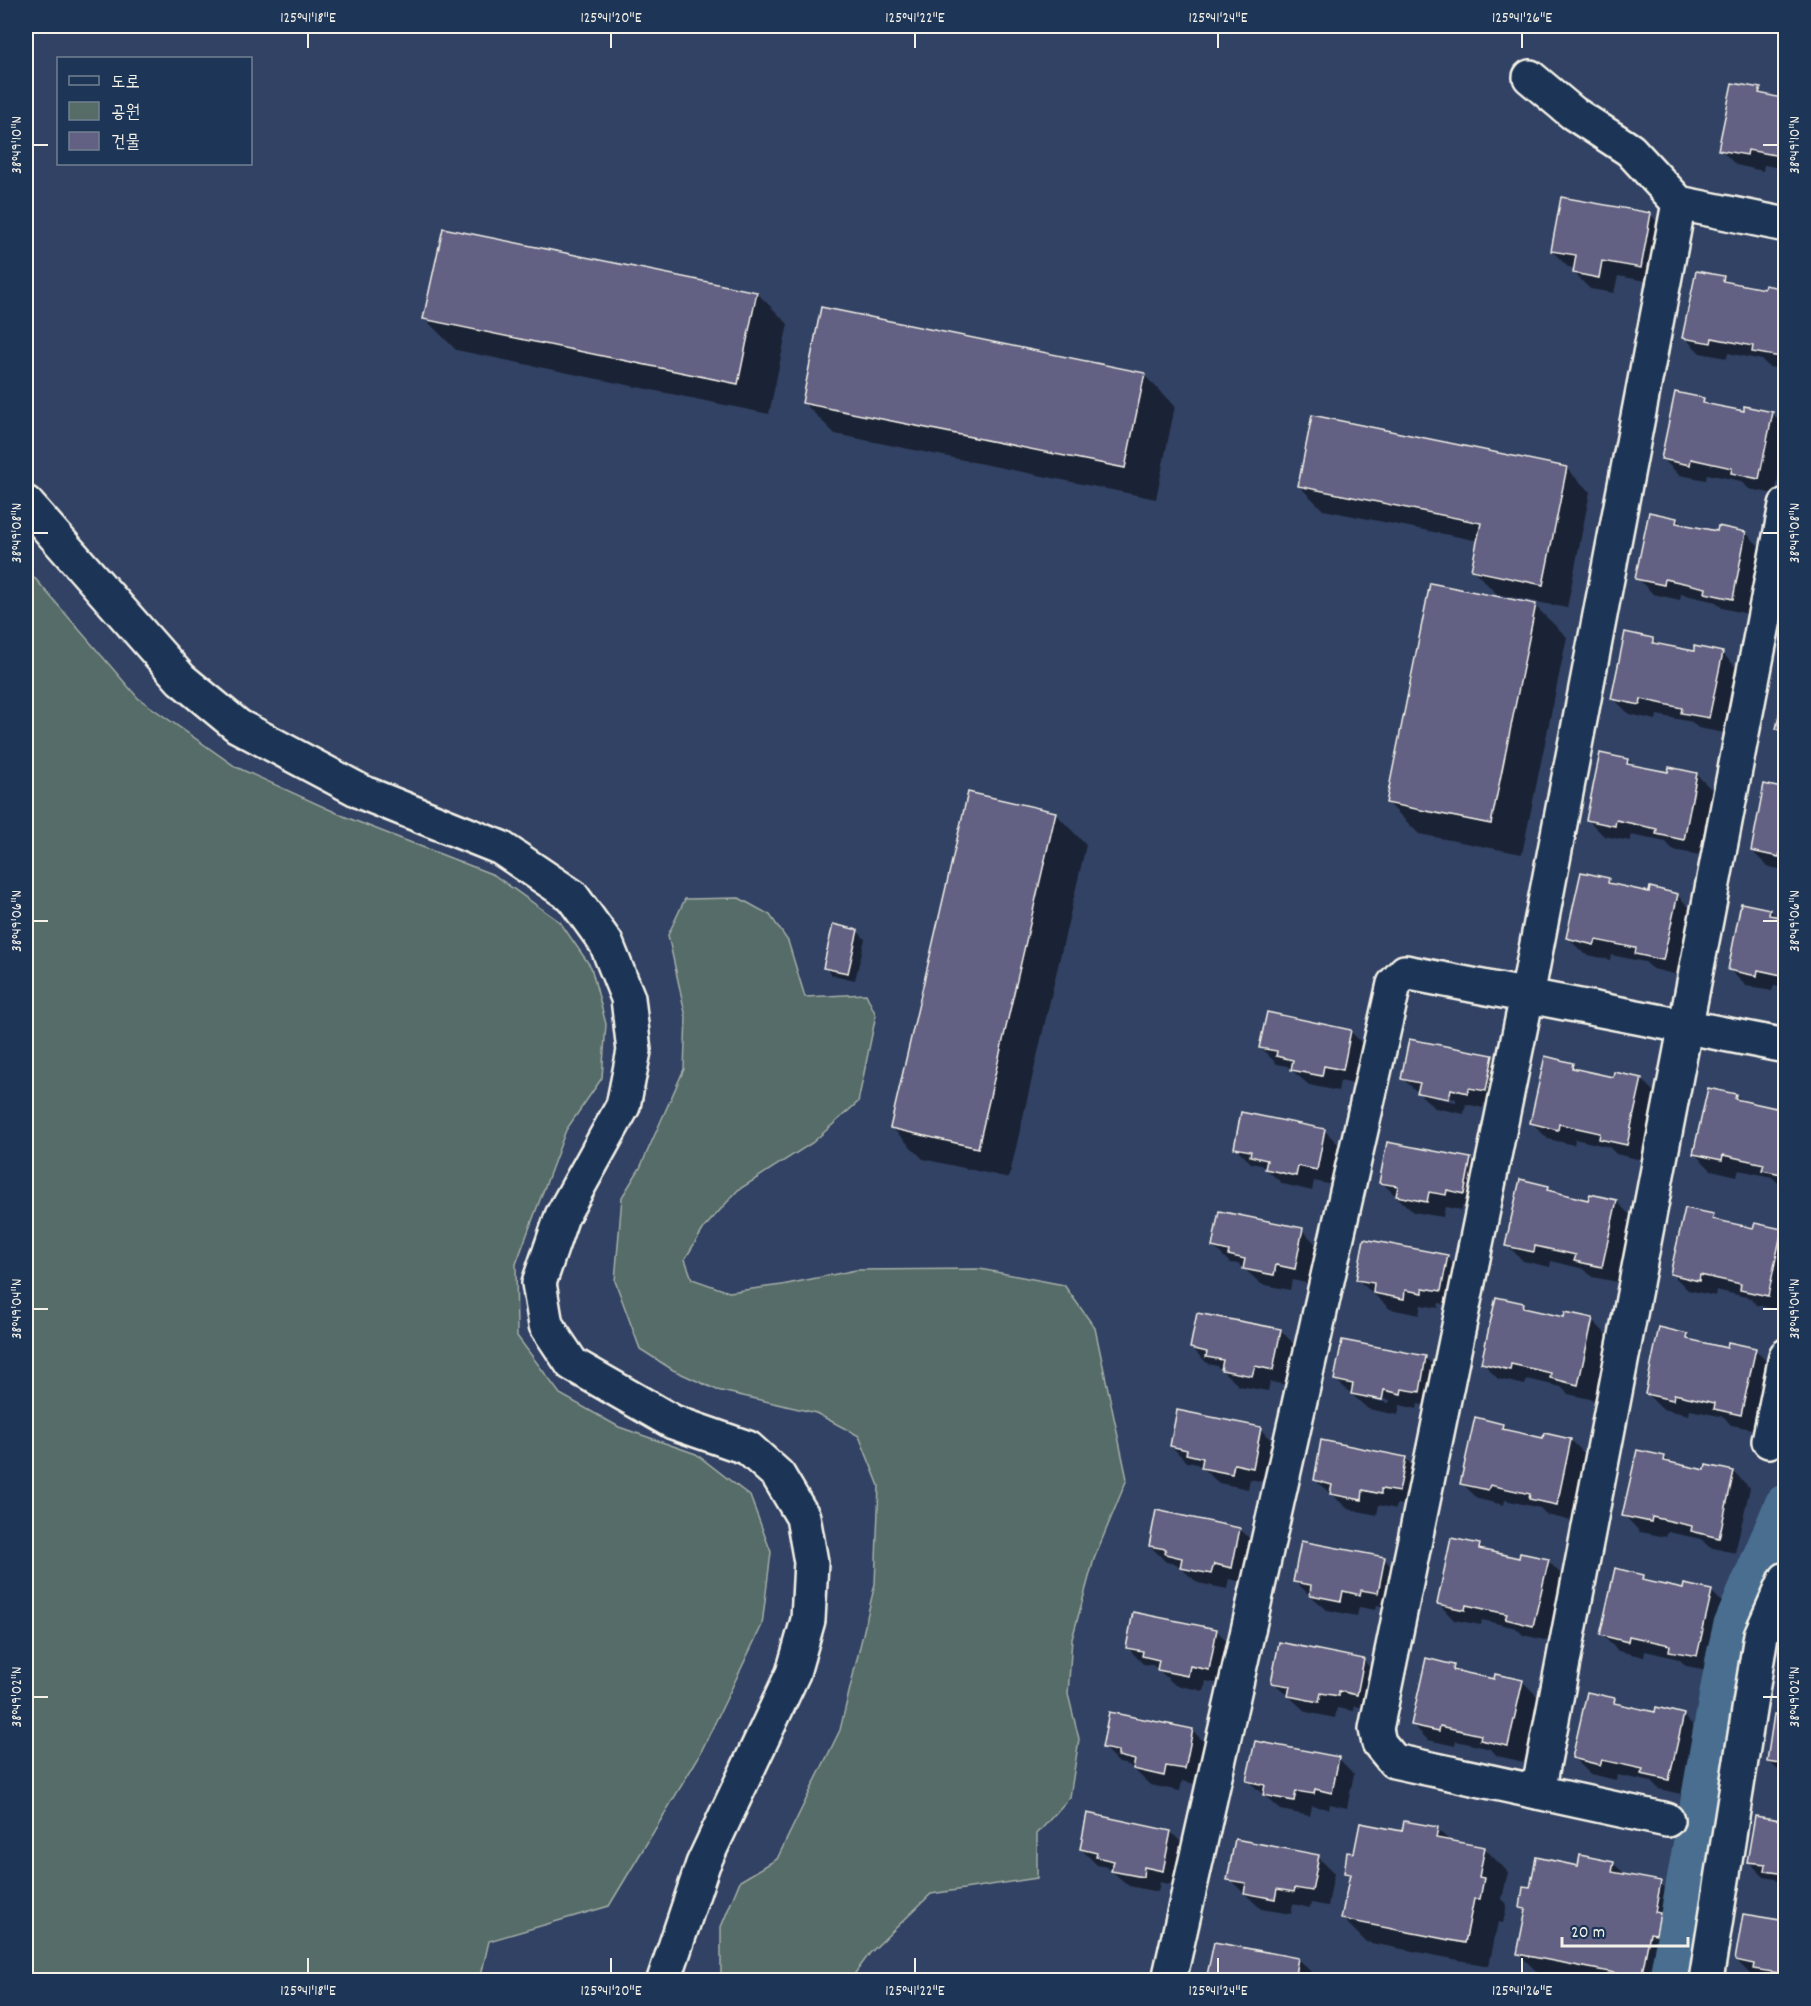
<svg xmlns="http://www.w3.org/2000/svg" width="1811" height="2006" viewBox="0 0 1811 2006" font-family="Dekko,'Poor Story',sans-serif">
  <rect width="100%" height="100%" fill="#324264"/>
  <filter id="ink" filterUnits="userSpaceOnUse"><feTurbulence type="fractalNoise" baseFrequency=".0167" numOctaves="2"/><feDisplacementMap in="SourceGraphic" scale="12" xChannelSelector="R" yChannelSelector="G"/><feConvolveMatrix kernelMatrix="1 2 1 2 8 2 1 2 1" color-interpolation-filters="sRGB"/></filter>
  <g filter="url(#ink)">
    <g fill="#566c67" stroke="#a5aea8" stroke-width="1.5">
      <path d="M26 568 138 698 236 767 348 818 494 875 560 922 591 967 606 1024 602 1078 566 1130 516 1264 517 1336 560 1394 619 1427 696 1454 750 1496 771 1552 762 1625 698 1758 609 1906 489 1941 480 1980H26Z"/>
      <path d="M739 898 770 915 788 941 805 997 866 994 876 1015 858 1102 812 1143 738 1190 704 1228 685 1259 692 1279 729 1292 782 1285 856 1270 980 1269 1064 1285 1095 1328 1127 1479 1094 1559 1072 1639 1068 1694 1079 1739 1070 1797 1037 1834V1878L931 1894 870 1953 850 1980H721V1927L740 1881 777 1859 840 1730 875 1584 879 1486 859 1436 816 1413 717 1390 673 1370 640 1349 615 1281 622 1197 640 1168 684 1069 686 1017 668 935 685 899Z"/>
    </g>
    <g fill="#0007" fill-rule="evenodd">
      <path d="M1760 90 1766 96 1786 100V169L1764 165 1763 171 1736 165 1720 149Z"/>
      <path d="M1651 215 1667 231 1657 283 1618 276 1614 293 1590 289 1574 273 1575 268 1568 267 1552 251Z"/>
      <path d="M1697 272 1724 278 1730 284 1765 291 1786 290V370L1769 367 1762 360 1728 353 1727 358 1700 353 1684 337Z"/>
      <path d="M757 293 788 324 769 414 456 350 425 319Z"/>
      <path d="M1144 375 1175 406 1156 499 835 434 803 402Z"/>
      <path d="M1703 399 1709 406 1745 413H1772L1786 427V440L1775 494 1749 489 1741 481 1707 474 1706 480 1679 475 1663 459Z"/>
      <path d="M1566 468 1590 492 1567 608 1497 594 1473 570 1479 541 1323 510 1299 486Z"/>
      <path d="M1677 519 1683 526 1718 533H1746L1762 549 1748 614 1722 608 1716 602 1681 594 1680 600 1653 594 1637 578Z"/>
      <path d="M1535 606 1567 637 1522 854 1419 834 1387 802Z"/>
      <path d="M1653 639 1659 646 1695 653H1722L1738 669 1725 733 1698 728 1692 722 1657 715 1656 720 1629 714 1613 698Z"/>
      <path d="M1786 690V737L1777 729Z"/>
      <path d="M1628 760 1635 767 1669 774H1696L1712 790 1700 855 1673 850 1666 842 1631 835 1630 841 1604 836 1588 820Z"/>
      <path d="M1786 790V870L1768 867 1752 851Z"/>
      <path d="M1055 813 1086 845 1009 1178 923 1159 891 1127Z"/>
      <path d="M1608 880 1615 886 1650 894 1677 895 1693 911 1678 975 1653 969 1645 962 1611 955 1610 960 1584 954 1568 938Z"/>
      <path d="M1770 910 1777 918 1786 919V988L1774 986 1772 991 1746 986 1730 970Z"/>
      <path d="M857 931 865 939 855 980 832 975 825 967Z"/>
      <path d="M1350 1031 1366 1047 1358 1085 1340 1081 1338 1091 1309 1085 1287 1066 1277 1064 1261 1048Z"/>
      <path d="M1492 1056 1508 1072 1502 1106 1484 1103 1483 1108 1466 1104 1464 1114 1435 1108 1403 1079ZM1428 1093 1456 1099V1102L1432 1097Z"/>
      <path d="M1572 1064 1580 1072 1614 1079H1641L1657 1095 1642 1160 1616 1154 1609 1147 1575 1139 1574 1145 1548 1139 1532 1123Z"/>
      <path d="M1709 1090 1736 1095 1742 1102 1777 1110 1786 1107V1186L1780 1185 1772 1177 1739 1170 1737 1176 1711 1170 1695 1154Z"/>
      <path d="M1324 1130 1340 1146 1333 1185 1314 1181 1312 1191 1283 1184 1261 1165 1251 1163 1235 1147Z"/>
      <path d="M1389 1143 1471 1160 1487 1176 1480 1209 1462 1206V1210L1445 1207 1443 1217 1413 1212 1381 1182Z"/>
      <path d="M1548 1187 1554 1194 1589 1201 1617 1202 1633 1218 1618 1282 1592 1277 1584 1269 1551 1261 1550 1267 1523 1261 1507 1245Z"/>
      <path d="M1713 1216 1719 1222 1755 1230H1782L1786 1234V1302L1783 1311 1757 1305 1750 1298 1716 1290 1715 1296 1688 1290 1672 1274Z"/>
      <path d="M1302 1230 1318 1246 1311 1284 1292 1280 1290 1290 1261 1284 1239 1264 1230 1263 1214 1247Z"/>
      <path d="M1447 1257 1463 1273 1457 1306 1439 1303 1438 1308 1421 1305 1419 1315 1390 1309 1357 1279Z"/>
      <path d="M1524 1304 1530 1311 1565 1319 1592 1320 1608 1336 1594 1400 1568 1394 1561 1387 1527 1379 1525 1385 1498 1379 1482 1362Z"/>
      <path d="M1281 1331 1297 1347 1289 1385 1270 1382 1268 1391 1239 1386 1217 1366 1208 1364 1192 1348Z"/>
      <path d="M1687 1335 1694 1342 1728 1349 1755 1350 1771 1366 1757 1430 1731 1425 1724 1417 1690 1410 1689 1415 1662 1409 1646 1393Z"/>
      <path d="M1425 1357 1441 1373 1435 1407 1418 1404 1417 1409 1400 1405 1398 1415 1368 1409 1336 1380ZM1361 1394 1390 1400 1389 1403 1365 1398Z"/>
      <path d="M1502 1425 1509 1432 1544 1440 1545 1435 1571 1440 1587 1456 1572 1521 1547 1515 1540 1508 1505 1500 1504 1505 1478 1499 1462 1483Z"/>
      <path d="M1260 1429 1276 1445 1269 1483 1250 1479 1248 1489 1219 1483 1197 1464 1187 1462 1171 1446Z"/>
      <path d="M1665 1457 1671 1464 1706 1472H1734L1750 1488 1735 1553 1709 1547 1701 1539 1668 1532 1666 1537 1640 1532 1624 1515Z"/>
      <path d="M1405 1458 1421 1474 1415 1507 1397 1504 1396 1509 1379 1505 1377 1515 1348 1509 1315 1480Z"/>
      <path d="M1240 1529 1256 1545 1247 1583 1229 1579 1227 1589 1198 1583 1176 1564 1166 1562 1150 1546Z"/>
      <path d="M1479 1545 1486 1552 1520 1560 1548 1561 1564 1577 1549 1641 1523 1635 1516 1628 1482 1620 1481 1625 1454 1620 1438 1603Z"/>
      <path d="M1384 1559 1400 1575 1394 1608 1377 1605 1376 1610 1359 1607 1357 1616 1327 1610 1294 1581Z"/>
      <path d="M1642 1577 1649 1583 1684 1591H1711L1727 1607 1712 1671 1686 1666 1679 1659 1645 1651 1644 1657 1618 1651 1602 1635Z"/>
      <path d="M1216 1630 1232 1646 1224 1685 1206 1681 1204 1691 1175 1685 1153 1665 1143 1664 1127 1647Z"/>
      <path d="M1363 1660 1379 1677 1372 1710 1355 1706 1354 1711 1337 1708 1335 1718 1306 1712 1273 1682Z"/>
      <path d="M1453 1666 1460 1673 1495 1680 1522 1681 1538 1697 1524 1762 1497 1756 1491 1749 1456 1741 1455 1746 1428 1740 1412 1724Z"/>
      <path d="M1614 1700 1621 1706 1656 1714 1683 1715 1699 1731 1685 1795 1659 1789 1652 1782 1617 1775 1616 1780 1590 1774 1574 1758Z"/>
      <path d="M1786 1718V1777L1768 1761Z"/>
      <path d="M1192 1730 1208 1746 1200 1785 1182 1781 1180 1791 1150 1785 1129 1765 1119 1763 1103 1747Z"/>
      <path d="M1338 1758 1354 1774 1347 1808 1330 1804 1329 1809 1312 1806 1310 1816 1281 1810 1248 1781Z"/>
      <path d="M1089 1815 1171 1832 1187 1848 1179 1887 1160 1882 1158 1892 1129 1886 1107 1867 1097 1865 1081 1849Z"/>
      <path d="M1786 1822V1887L1783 1886 1775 1879 1764 1877 1748 1861Z"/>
      <path d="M1437 1829 1451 1842 1484 1848 1508 1872 1502 1899 1507 1904 1503 1923 1498 1922 1489 1966 1366 1942 1342 1918 1350 1878 1345 1872 1355 1855 1403 1833Z"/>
      <path d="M1318 1857 1334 1873 1328 1906 1311 1903 1310 1908 1293 1904 1291 1914 1261 1909 1229 1879Z"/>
      <path d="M1613 1863 1627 1876 1660 1883 1684 1907 1679 1933 1683 1938 1679 1957 1674 1956 1669 1980H1559L1542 1977 1518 1953 1526 1913 1521 1907 1531 1889 1579 1868Z"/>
      <path d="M1786 1923V1980H1766L1763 1978 1752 1976 1736 1960Z"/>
      <path d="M1215 1944 1298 1959 1314 1975 1313 1980H1208Z"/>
    </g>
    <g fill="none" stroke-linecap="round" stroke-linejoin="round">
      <path stroke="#486e90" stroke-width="44" d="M1671 1980 1728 1657 1735 1627 1786 1506"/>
    </g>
    <g fill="#626183" stroke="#f4f1e8" stroke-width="1.5">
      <path d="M1732 83 1761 88 1759 93 1786 99V157L1748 150 1747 155 1718 150Z"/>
      <path d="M1561 197 1651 213 1641 268 1602 261 1599 278 1573 273 1576 255 1551 251Z"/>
      <path d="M443 228 757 292 738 384 423 319Z"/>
      <path d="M1696 271 1724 276 1723 281 1764 289 1765 285 1786 289V329L1780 357 1752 352 1753 346 1712 338 1711 343 1682 338Z"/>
      <path d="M821 307 1145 373 1125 468 802 403Z"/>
      <path d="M1675 392 1704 398 1703 403 1744 411V406L1773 412 1759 479 1731 473 1732 468 1691 459 1690 465 1661 459Z"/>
      <path d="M1312 415 1567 467 1543 585 1471 570 1481 523 1298 486Z"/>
      <path d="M1649 512 1677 518 1676 523 1717 531 1718 526 1746 532 1733 599 1705 593 1706 588 1665 579 1664 585 1635 579Z"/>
      <path d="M1430 583 1536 604 1491 824 1386 803Z"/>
      <path d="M1625 632 1653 638V643L1694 651V646L1723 652 1709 718 1681 713 1682 708 1641 699 1640 705 1611 699Z"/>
      <path d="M1786 683V732L1776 729Z"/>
      <path d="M1600 753 1628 759 1627 764 1668 772 1669 767 1697 773 1684 840 1656 834 1657 829 1616 820 1615 826 1586 820Z"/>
      <path d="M1764 784 1786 789V853L1780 852 1779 857 1751 851Z"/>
      <path d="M968 792 1056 812 978 1148 890 1128Z"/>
      <path d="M1581 872 1609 878 1608 883 1649 892 1650 887 1678 894 1663 960 1635 954 1636 948 1596 940 1594 945 1566 938Z"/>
      <path d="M1741 903 1770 909 1769 915 1786 918V976L1758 970 1757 976 1728 970Z"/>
      <path d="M833 924 858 930 848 973 823 968Z"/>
      <path d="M1267 1012 1351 1030 1343 1070 1324 1066 1322 1076 1291 1070 1293 1060 1276 1056 1277 1051 1259 1048Z"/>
      <path d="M1409 1039 1493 1055 1486 1091 1469 1088 1468 1093 1451 1089 1449 1099 1417 1093 1420 1083 1401 1079Z"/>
      <path d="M1545 1056 1573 1063 1572 1068 1613 1077 1614 1072 1642 1078 1627 1145 1599 1139 1600 1133 1559 1124 1558 1130 1530 1123Z"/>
      <path d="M1708 1088 1736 1094 1735 1099 1776 1108 1777 1103 1786 1105V1175L1762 1170 1764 1164 1723 1155 1722 1160 1693 1154Z"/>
      <path d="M1241 1112 1325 1129 1317 1170 1298 1166 1296 1176 1265 1169 1267 1160 1250 1156 1251 1151 1234 1148Z"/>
      <path d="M1387 1142 1471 1158 1464 1194 1447 1190 1446 1195 1429 1192 1427 1202 1396 1196 1398 1186 1379 1183Z"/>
      <path d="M1520 1179 1549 1186 1547 1190 1588 1200 1590 1194 1617 1200 1602 1267 1574 1261 1576 1255 1535 1246 1534 1252 1505 1246Z"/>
      <path d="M1685 1208 1714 1214 1712 1219 1753 1228 1755 1223 1782 1229 1768 1296 1740 1290 1741 1284 1700 1275 1699 1281 1670 1274Z"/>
      <path d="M1219 1211 1303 1228 1295 1269 1276 1265 1274 1275 1243 1269 1245 1259 1228 1255 1229 1251 1212 1247Z"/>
      <path d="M1364 1239 1448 1255 1441 1291 1423 1288V1293L1405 1290 1404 1299 1373 1293 1374 1283 1356 1280Z"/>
      <path d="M1496 1297 1524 1303 1523 1308 1564 1317 1565 1312 1593 1318 1578 1385 1550 1378 1551 1373 1511 1364 1510 1370 1481 1363Z"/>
      <path d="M1197 1313 1281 1329 1273 1370 1255 1366 1252 1376 1221 1370 1223 1360 1206 1357 1207 1352 1190 1348Z"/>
      <path d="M1659 1327 1688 1334 1687 1339 1727 1348 1728 1342 1756 1348 1741 1415 1714 1409 1715 1403 1674 1394 1673 1400 1645 1394Z"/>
      <path d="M1342 1340 1426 1356 1420 1392 1402 1389 1401 1394 1384 1390 1382 1400 1351 1394 1353 1384 1334 1380Z"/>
      <path d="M1177 1410 1261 1427 1253 1468 1234 1464 1232 1474 1201 1468 1203 1458 1186 1454 1187 1450 1170 1446Z"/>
      <path d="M1475 1417 1503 1424 1502 1429 1543 1438 1544 1433 1571 1439 1557 1505 1529 1499 1530 1494 1490 1485 1488 1490 1460 1484Z"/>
      <path d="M1321 1440 1406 1457 1399 1492 1381 1489V1494L1363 1490 1362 1500 1330 1494 1332 1485 1314 1480Z"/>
      <path d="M1637 1450 1665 1456 1664 1461 1705 1470 1706 1465 1734 1471 1719 1538 1691 1531 1692 1526 1652 1517 1651 1522 1622 1516Z"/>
      <path d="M1156 1510 1240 1528 1232 1568 1214 1564 1211 1574 1180 1568 1182 1558 1165 1554 1166 1549 1149 1546Z"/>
      <path d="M1451 1538 1480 1544 1479 1549 1519 1558 1520 1553 1549 1559 1533 1626 1505 1619 1507 1614 1466 1605 1465 1610 1437 1604Z"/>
      <path d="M1301 1541 1385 1557 1378 1593 1361 1590 1360 1595 1343 1591 1341 1601 1310 1595 1311 1585 1293 1582Z"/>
      <path d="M1615 1568 1643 1575 1642 1580 1683 1589 1684 1584 1712 1590 1697 1656 1669 1651 1670 1645 1629 1636 1628 1642 1600 1635Z"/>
      <path d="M1133 1612 1217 1629 1209 1670 1190 1666 1188 1676 1157 1670 1159 1660 1142 1656 1143 1651 1126 1648Z"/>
      <path d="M1279 1642 1364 1659 1357 1695 1339 1691V1696L1321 1693 1319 1702 1288 1696 1290 1686 1271 1683Z"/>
      <path d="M1426 1658 1454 1665 1453 1670 1494 1679 1495 1674 1523 1680 1508 1746 1480 1740 1481 1735 1440 1726 1439 1731 1411 1725Z"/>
      <path d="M1587 1692 1615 1698 1614 1703 1655 1712 1656 1707 1684 1714 1669 1780 1641 1774 1643 1769 1602 1760 1600 1765 1572 1758Z"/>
      <path d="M1109 1712 1193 1729 1185 1769 1166 1766 1164 1776 1133 1769 1135 1760 1118 1756V1751L1102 1748Z"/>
      <path d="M1774 1714 1786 1716V1764L1767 1761Z"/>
      <path d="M1255 1741 1339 1757 1332 1793 1315 1789 1314 1794 1296 1791 1294 1801 1263 1795 1265 1785 1246 1781Z"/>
      <path d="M1087 1813 1171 1831 1163 1871 1144 1867 1143 1877 1111 1871 1114 1861 1096 1857 1097 1853 1080 1849Z"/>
      <path d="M1755 1816 1786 1821V1874L1765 1871 1766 1864 1747 1862Z"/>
      <path d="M1404 1821 1438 1827 1436 1838 1485 1847 1479 1877 1484 1878 1480 1899H1474L1465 1943 1341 1919 1350 1874 1344 1873 1347 1852 1354 1853 1360 1823 1402 1831Z"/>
      <path d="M1235 1839 1319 1855 1312 1891 1295 1888 1294 1892 1277 1889 1275 1899 1244 1893 1246 1883 1227 1880Z"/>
      <path d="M1580 1855 1614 1862 1612 1872 1661 1881 1655 1912 1660 1913 1656 1934 1650 1933 1641 1978 1517 1954 1526 1909 1520 1908 1523 1887 1530 1888 1536 1857 1578 1866Z"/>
      <path d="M1743 1914 1786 1921V1969L1780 1968 1779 1973 1753 1969 1754 1964 1735 1960Z"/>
      <path d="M1214 1942 1298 1958 1294 1980H1206Z"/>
    </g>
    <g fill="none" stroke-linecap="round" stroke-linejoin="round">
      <defs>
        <g id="minor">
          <path d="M1530 77 1573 113 1630 150 1679 203 1786 225"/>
          <path d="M26 503 181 679 238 726 364 793 501 848 572 896 606 943 628 998 634 1051 623 1106 562 1216 539 1283 546 1325 572 1364 673 1422 748 1448 778 1475 803 1517 811 1562 808 1620 793 1673 703 1864 664 1980"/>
          <path d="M1769 1441 1786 1356"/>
          <path d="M1538 1792 1786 505"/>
          <path d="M1667 1820 1394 1761 1379 1743 1376 1729 1527 996 1679 203"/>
          <path d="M1169 1980 1394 984 1405 972 1786 1046"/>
          <path d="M1706 1980 1761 1635 1786 1579"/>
        </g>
      </defs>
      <use href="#minor" stroke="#f4f1e8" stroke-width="38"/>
      <use href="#minor" stroke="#1d3557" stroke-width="33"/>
    </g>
  </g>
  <path fill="none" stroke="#f4f1e8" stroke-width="2" d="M308 33V48M611 33V48M915 33V48M1218 33V48M1522 33V48M33 145H48M1763 145H1778M33 533H48M1763 533H1778M33 921H48M1763 921H1778M33 1309H48M1763 1309H1778M33 1697H48M1763 1697H1778M308 1958V1973M611 1958V1973M915 1958V1973M1218 1958V1973M1522 1958V1973"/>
  <rect width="1811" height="2006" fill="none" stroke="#1d3557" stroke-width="66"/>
  <rect x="57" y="57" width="195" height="108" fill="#1d3557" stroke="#738091" stroke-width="1.5"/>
  <rect x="69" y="76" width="30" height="9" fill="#1d3557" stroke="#738091" stroke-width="1.5"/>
  <text x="111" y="87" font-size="18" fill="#f4f1e8">도로</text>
  <rect x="69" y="102" width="30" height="18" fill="#566c67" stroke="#738091" stroke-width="1.5"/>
  <text x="111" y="117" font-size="18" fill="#f4f1e8">공원</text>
  <rect x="69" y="132" width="30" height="18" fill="#626183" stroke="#738091" stroke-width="1.5"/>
  <text x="111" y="147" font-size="18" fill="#f4f1e8">건물</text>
  <path d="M1562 1937v9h126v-9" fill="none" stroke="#f4f1e8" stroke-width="3"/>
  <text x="1571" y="1937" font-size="18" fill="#f4f1e8" stroke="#1d3557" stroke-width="4.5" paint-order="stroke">20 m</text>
  <rect x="33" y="33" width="1745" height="1940" fill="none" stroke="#f4f1e8" stroke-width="2"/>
  <g font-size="15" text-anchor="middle" fill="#f4f1e8">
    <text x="308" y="22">125°41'18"E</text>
    <text x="611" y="22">125°41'20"E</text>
    <text x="915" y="22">125°41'22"E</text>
    <text x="1218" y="22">125°41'24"E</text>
    <text x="1522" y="22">125°41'26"E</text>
    <text transform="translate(16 145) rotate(-90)" y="5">38°49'10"N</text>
    <text transform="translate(1794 145) rotate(-90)" y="5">38°49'10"N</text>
    <text transform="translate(16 533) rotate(-90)" y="5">38°49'08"N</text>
    <text transform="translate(1794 533) rotate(-90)" y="5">38°49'08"N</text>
    <text transform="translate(16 921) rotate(-90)" y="5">38°49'06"N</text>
    <text transform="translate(1794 921) rotate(-90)" y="5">38°49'06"N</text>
    <text transform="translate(16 1309) rotate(-90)" y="5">38°49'04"N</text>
    <text transform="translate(1794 1309) rotate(-90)" y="5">38°49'04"N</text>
    <text transform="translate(16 1697) rotate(-90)" y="5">38°49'02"N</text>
    <text transform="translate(1794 1697) rotate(-90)" y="5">38°49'02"N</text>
    <text x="308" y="1995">125°41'18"E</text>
    <text x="611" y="1995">125°41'20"E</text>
    <text x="915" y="1995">125°41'22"E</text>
    <text x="1218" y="1995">125°41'24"E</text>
    <text x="1522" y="1995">125°41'26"E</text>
  </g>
</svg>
